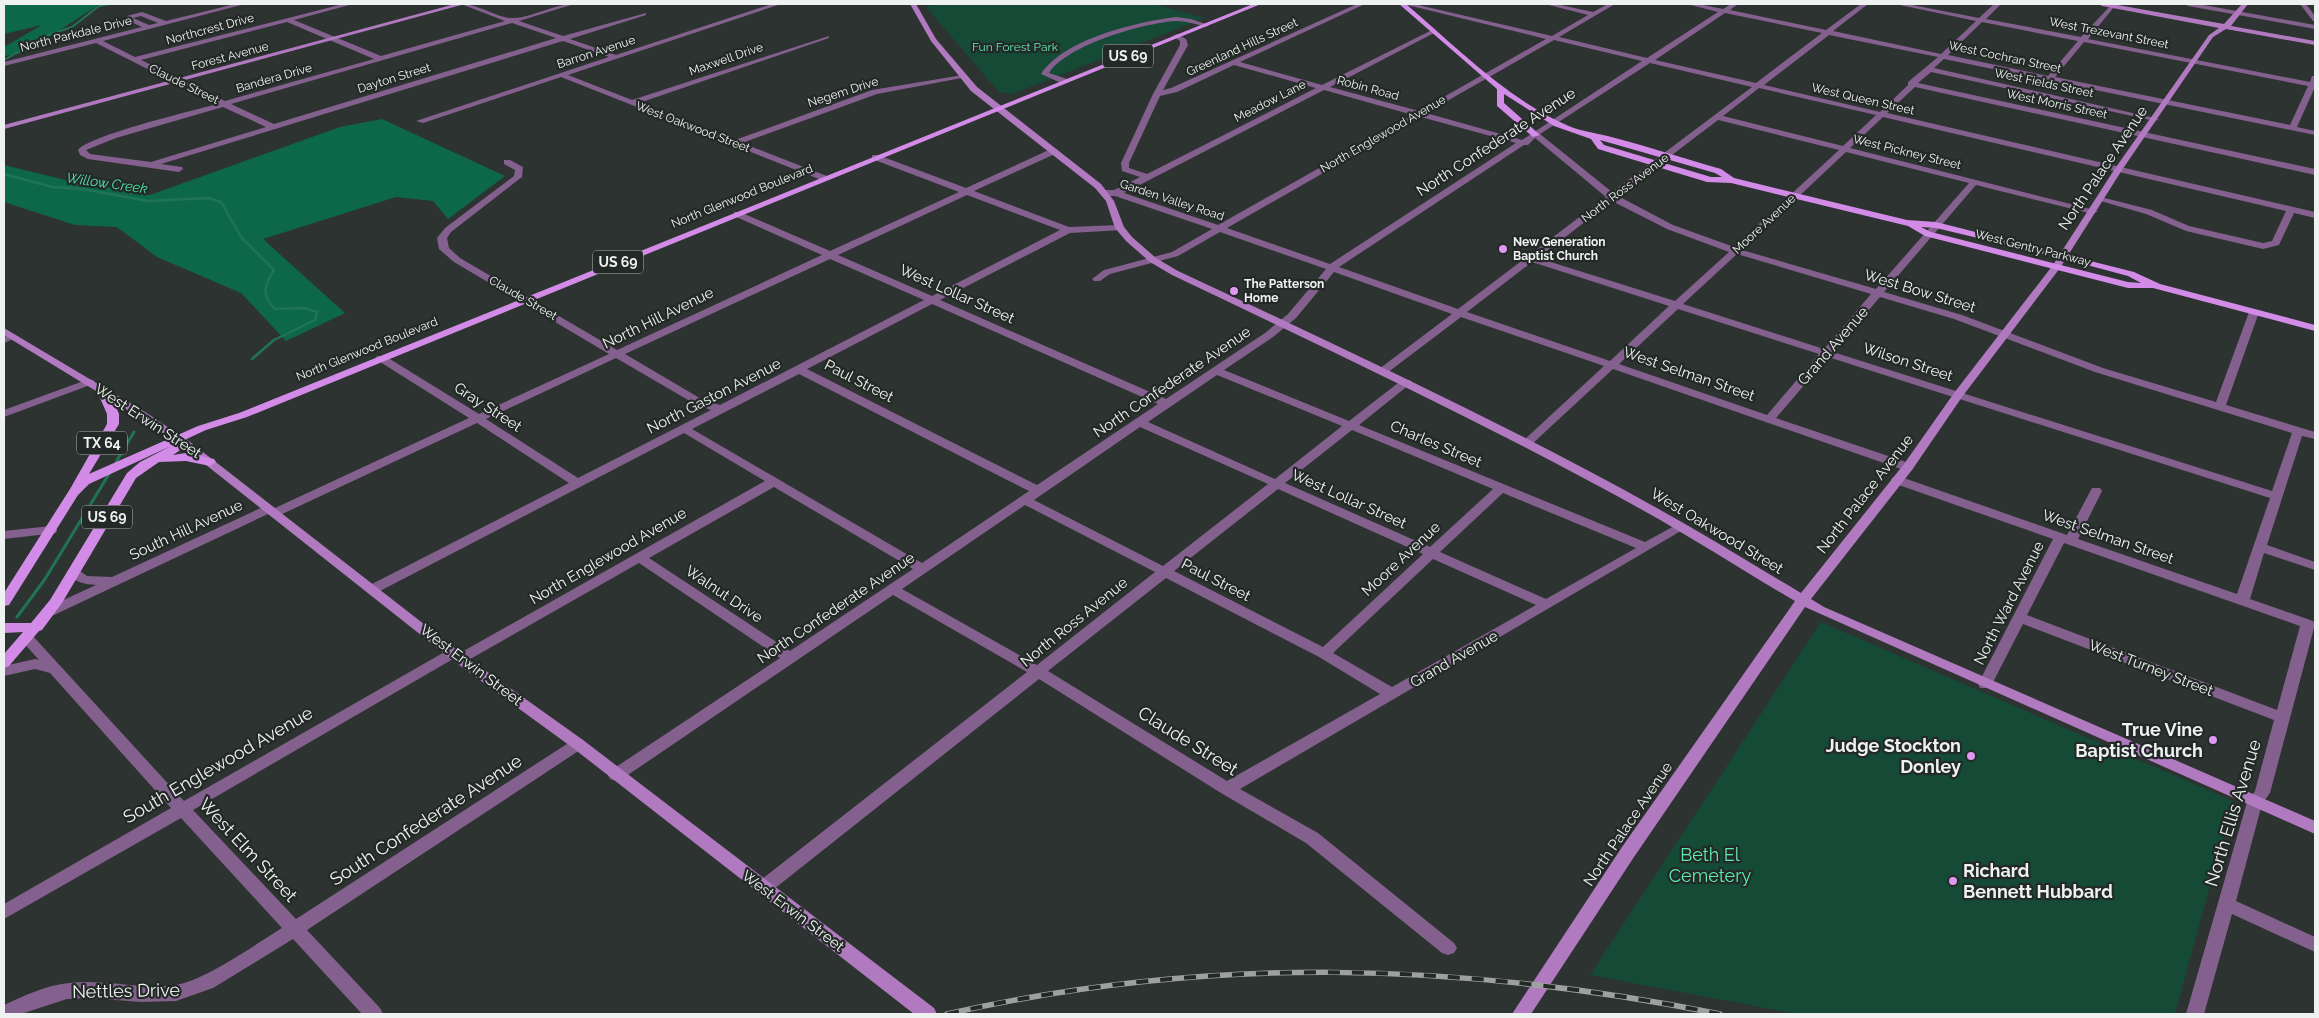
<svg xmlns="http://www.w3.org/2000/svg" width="2319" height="1018" viewBox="0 0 2319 1018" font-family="Raleway,sans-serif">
  <rect width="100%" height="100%" fill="#2d3330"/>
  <g fill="#154a36">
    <path d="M936 4H1153L1205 18 1012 94 999 92 926 7Z"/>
    <path d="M1821 622 2233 801 2175 1014H1797L1590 975Z"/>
  </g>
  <g fill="#0d684a">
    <path d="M4 4H100L24 53 4 56V47L42 25 4 34Z"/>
    <path d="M382 119 505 176 448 219 433 201 396 197 263 239 345 313 286 341 241 293 157 257 117 227 75 225 4 202V165L65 180 150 195 340 127Z"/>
  </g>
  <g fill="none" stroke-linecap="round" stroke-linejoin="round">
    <path stroke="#207455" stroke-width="2" d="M4 60 48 35 72 27 99 6 109 4"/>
    <path stroke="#207455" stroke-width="2.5" d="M4 174 52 187 83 189 148 201 209 198 221 202 241 237 274 270C264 286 261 295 275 309L304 308 317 312 315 320 274 340 252 359"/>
    <g stroke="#207455" stroke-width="3">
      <path d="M116 462 134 432"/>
      <path d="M17 617 45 579 109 474"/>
    </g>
    <g fill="#83608d" fill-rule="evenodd">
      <path d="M235 4H245L103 41 135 57 343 4H353L294 20 381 56 505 21 461 4C479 4 499 19 513 18 532 18 553 4 574 4L519 21 563 36 646 13V15L570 39 616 55 772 4H781L568 75 632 100 829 36V38L639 103 735 140 872 90 963 75 967 77 877 94 742 143 827 176 828 178 824 181 561 77 423 123 416 121 609 57 563 41 161 164 182 167 183 169 179 172 88 159 80 155 78 150C90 135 192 111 217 104L96 43 4 66V62L142 27 129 21 127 16 142 12 166 21ZM141 16 158 23 149 25 133 18ZM287 22 374 59 225 101 141 60ZM512 23 556 38 274 124 231 104ZM223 107 266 127 151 162 90 154 86 150 116 138Z"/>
      <path d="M1357 4H1365L1240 62 1322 85 1432 30H1436V32L1330 87 1419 111 1546 39 1403 4H1414L1552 36 1588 15 1545 4H1556L1593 12 1608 4H1615L1559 37 1647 58 1718 12 1687 4H1698L1723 9 1731 4H1738L1730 10 1826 30 1861 4H1868L1833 31 1941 54 1976 21 1895 4H1907L1979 18 1994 4H2001L1986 19 2081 37 2112 4 2115 6 2114 7 2088 39 2310 82 2312 76H2315V87L2297 127 2315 131V135L1944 59 1934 68 2159 119 2155 121 1931 72 1918 83 2315 169V175L1915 87 1887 113 2315 212V218L2294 213 2279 245 2263 249 2186 231 2146 214 2097 200 2101 197 2152 210 2189 226 2263 243 2272 241 2286 211 1883 117 1850 148 2098 211 2093 214 1976 185 1884 292 1962 315 2103 368 2216 402 2249 312 2254 309 2259 312 2226 405 2315 432V439L2302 436 2267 545 2315 562V570L2264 553 2250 599 2313 621 2315 624 2270 793 2262 804 2236 901 2315 937V952L2232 914 2204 1014H2186L2247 802 2255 791 2274 720 2023 624 1990 688H1980L1978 684 2053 539 1893 483 1891 480 1893 477H1901L2067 535 2092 488H2100L2102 491 2078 539 2237 594 2270 498 1828 357 1776 418 1912 464 1914 467 1912 470H1904L1613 369 1531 445 1527 447 1521 443 1523 441 1604 366 1461 317 1387 373H1379L1378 371 1379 369 1452 314 1334 272 1296 318 1273 337 1224 370 1349 421 1402 380H1410L1412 382 1410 384 1359 425 1645 542 1676 525H1684L1686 528 1240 789 1318 833 1454 943 1457 948 1454 953 1448 955 1442 953 1306 843 1221 793 1039 679 769 893 763 895 757 893 755 888 757 883 1027 672 893 595 622 779 616 781 610 779 608 775 610 771 780 658 639 563 465 662H455L453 659 193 810 296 919 573 740 578 738 583 740 586 744 583 748 307 930 380 1008 383 1014H362L293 939 213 988 176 1001 141 1002 91 998 67 999 21 1014H4V1005C24 996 46 985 69 983 104 979 140 990 175 985 204 981 256 944 282 928L181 818 4 919V904L171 808 50 673 35 669 4 676V666L35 659 39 660 22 641 20 638 22 635H32L184 801 448 650H458L460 653 765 481 684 433 378 592H368L366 589 368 586 569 483 477 423 278 516 274 517 268 514 54 615H44L42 612 44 609 96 585C85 584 76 583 68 574L70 571H80L87 576 112 577 265 506 269 505 275 508 469 418 377 360 376 358 377 356H385L479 414 609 354 454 262 439 249 437 238 445 228 514 176 515 170 504 164V160H510L523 167 522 177 451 232 447 238 449 248 460 258 617 350 822 255 734 216V212H740L830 251 959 192 872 159V155H878L966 188 1051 149H1057V153L974 191 1069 227 1120 225 1125 228 1123 230 1070 233 940 300 1166 399 1265 333 1288 314 1326 269 1220 232 1178 256 1110 274 1100 281H1094L1092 279 1104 270 1172 252 1212 229 1115 196H1105L1101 193 1105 190H1114L1140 177 1122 171 1121 163 1153 94 1180 45V41L1173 36 1177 34 1186 39 1188 45 1163 90 1171 88ZM1725 13 1822 33 1756 83 1655 60ZM1982 22 2078 41 2048 76 1948 55ZM1829 35 1938 57 1908 82V85L1880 112 1764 85ZM1554 40 1642 61 1522 140 1426 113ZM2084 42 2308 86 2290 125 2055 77ZM1650 63 1752 87 1612 192 1540 134ZM1234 65 1316 88 1147 174 1129 168V163L1160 96 1177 92ZM1759 88 1876 115 1843 146 1723 116ZM1324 90 1413 115 1218 225 1124 193ZM1421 117 1516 143 1330 264 1227 228ZM1718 120 1839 150 1734 247 1673 225 1618 196ZM1535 138 1606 197 1458 309 1339 267 1524 145H1528ZM1846 152 1969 183 1876 289 1742 250ZM967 195 1060 230 932 296 838 255ZM1612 201 1667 229 1729 252 1675 301 1538 258ZM1737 254 1871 294 1824 349 1683 304ZM830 259 924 300 720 405 703 400 625 354ZM1532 262 1669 306 1610 361 1467 312ZM1880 297 1954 319 2095 372 2292 433 2272 491 1833 352ZM932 304 1158 404 1037 485 807 369ZM1678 309 1819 354 1767 415 1619 364ZM616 358 695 404 711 410 578 478 486 419ZM799 374 1029 491 922 563 692 429ZM1217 375 1342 426 1275 479 1148 422ZM1140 427 1268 484 1163 566 1034 500ZM1352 430 1493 489 1430 547 1285 483ZM774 487 913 569 790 651 649 558ZM1278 489 1423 554 1323 647 1174 571ZM1503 493 1636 548 1546 599 1440 552ZM1025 505 1155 572 1037 665 902 589ZM2064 543 2300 626 2277 710 2027 615ZM1433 559 1536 605 1392 687 1333 653ZM1166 578 1319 657 1380 694 1227 781 1048 671Z"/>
      <path d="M2185 4H2198L2315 25V29L2188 6Z"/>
      <path d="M2300 4H2306L2315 16V22L2313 21Z"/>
      <path d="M1176 17 1191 19 1209 25 1206 27C1196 24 1186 21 1176 21 1143 23 1067 45 1049 73L1067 79V83H1061L1041 74C1064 39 1136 22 1176 17Z"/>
      <path d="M13 334 18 337 4 343V337Z"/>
      <path d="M89 379 93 380 95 382 93 384 4 417V410Z"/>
      <path d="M51 526 56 527 57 530 56 533 4 539V531Z"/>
    </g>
    <g fill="#b079c0" fill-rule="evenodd">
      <path d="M455 4H465L4 129V125Z"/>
      <path d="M910 4H916L936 39 977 87 1101 184 1114 201 1124 227 1132 237 1156 258 1178 271C1339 346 1500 421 1655 507 1704 534 1752 564 1801 593L1904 464 1954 393 2053 265 2114 170 2209 35 2219 28 2102 6 2099 4H2112L2224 24 2242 4H2248L2231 26 2315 41V45L2226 29 2213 37 2122 170 2060 268 1962 397 1912 470 1811 599 1824 607 2315 821V834L1805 607 1634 857 1531 1014H1512L1622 847 1795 601C1745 572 1696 540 1646 512 1491 426 1331 351 1172 275L1150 262 1126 241 1115 228 1106 201 1095 188 971 91 931 41Z"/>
      <path d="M4 328 145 412 190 442 465 656 583 740 934 1008 937 1014H914L573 748 455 662 182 446 137 416 4 335Z"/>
    </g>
    <g fill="#d38be8" fill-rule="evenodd">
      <path d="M1253 4H1261L247 417 206 430 178 443 184 444 186 446 173 455 186 453 214 459 216 462 210 466 186 461 159 462 136 478 62 603 42 630 39 631 9 666 4 668V654L23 632 4 633V623H31L50 600 127 473 140 462 171 446 89 484 78 495 9 605 4 606V593L70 489 107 424V414L97 391 99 389H107L109 391 119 414V424L89 474 198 426 239 413Z"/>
      <path d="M1399 4H1406C1454 45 1502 94 1560 122 1579 132 1595 132 1615 138 1650 147 1686 159 1721 169L1734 178 1907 220 1936 222 2134 272 2160 284 2315 325V331L2153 288H2128L1925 236 1908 226 1731 183 1707 182 1598 149 1591 139 1554 126 1504 94V103L1540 135 1533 137 1497 106V89ZM1600 140 1715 173 1722 177H1711L1604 145ZM1921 227 1936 228 2061 258 2128 276 2141 283 2128 282 1931 232Z"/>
    </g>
    <defs>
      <path id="rail" d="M947 1014C1208 955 1459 962 1720 1014"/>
    </defs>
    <use href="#rail" stroke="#9da2a0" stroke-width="5.5"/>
    <use href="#rail" stroke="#232926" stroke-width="4" stroke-dasharray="12" stroke-linecap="butt"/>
  </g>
  <g fill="#de98f2" stroke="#232926" stroke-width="2">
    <circle cx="1503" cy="249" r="5"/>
    <circle cx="1234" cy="291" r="5"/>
    <circle cx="2213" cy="740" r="5"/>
    <circle cx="1971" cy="756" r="5"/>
    <circle cx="1953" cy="881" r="5"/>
  </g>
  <g text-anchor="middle" stroke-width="4.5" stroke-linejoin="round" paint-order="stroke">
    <g font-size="12" fill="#eef2f0" stroke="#232926">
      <text transform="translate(210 29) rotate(-15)" y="4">Northcrest Drive</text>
      <text transform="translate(2109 33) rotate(11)" y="4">West Trezevant Street</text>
      <text transform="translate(76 34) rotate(-14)" y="4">North Parkdale Drive</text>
      <text transform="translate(1242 47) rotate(-25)" y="4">Greenland Hills Street</text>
      <text transform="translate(596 52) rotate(-18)" y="4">Barron Avenue</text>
      <text transform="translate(230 56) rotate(-15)" y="4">Forest Avenue</text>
      <text transform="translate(2005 57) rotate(12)" y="4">West Cochran Street</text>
      <text transform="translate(726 59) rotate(-19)" y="4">Maxwell Drive</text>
      <text transform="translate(274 78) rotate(-16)" y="4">Bandera Drive</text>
      <text transform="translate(394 78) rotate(-17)" y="4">Dayton Street</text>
      <text transform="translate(2044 83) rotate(12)" y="4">West Fields Street</text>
      <text transform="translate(184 84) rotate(26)" y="4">Claude Street</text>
      <text transform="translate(1368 88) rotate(15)" y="4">Robin Road</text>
      <text transform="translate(843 92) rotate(-18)" y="4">Negem Drive</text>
      <text transform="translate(1863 99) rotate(13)" y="4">West Queen Street</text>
      <text transform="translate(1270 101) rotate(-27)" y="4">Meadow Lane</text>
      <text transform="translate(2057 104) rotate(12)" y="4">West Morris Street</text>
      <text transform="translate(693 127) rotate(21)" y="4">West Oakwood Street</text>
      <text transform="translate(1383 134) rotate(-30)" y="4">North Englewood Avenue</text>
      <text transform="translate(1907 152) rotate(14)" y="4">West Pickney Street</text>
      <text transform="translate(1625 188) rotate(-37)" y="4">North Ross Avenue</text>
      <text transform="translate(742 196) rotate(-22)" y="4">North Glenwood Boulevard</text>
      <text transform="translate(1172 200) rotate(18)" y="4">Garden Valley Road</text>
      <text transform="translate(1764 224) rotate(-43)" y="4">Moore Avenue</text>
      <text transform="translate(2033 248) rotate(14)" y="4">West Gentry Parkway</text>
      <text transform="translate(523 298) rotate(30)" y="4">Claude Street</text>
      <text transform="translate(367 349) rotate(-22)" y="4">North Glenwood Boulevard</text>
    </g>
    <g font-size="12" fill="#5debb5" stroke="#232926">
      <text x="1015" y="51">Fun Forest Park</text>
    </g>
    <g font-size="12" font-weight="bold" fill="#eef2f0" stroke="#232926" text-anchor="start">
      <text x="1513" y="246">New Generation<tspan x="1513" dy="14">Baptist Church</tspan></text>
      <text x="1244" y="288">The Patterson<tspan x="1244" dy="14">Home</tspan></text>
    </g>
    <g fill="#232926" stroke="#b1b6b3" stroke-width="1">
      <rect x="1103" y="44.5" width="50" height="23" rx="4"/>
      <rect x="593" y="250.5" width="50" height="23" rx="4"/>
      <rect x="77" y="431.5" width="50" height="23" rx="4"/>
      <rect x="82" y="505.5" width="50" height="23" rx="4"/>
    </g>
    <g font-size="14" font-weight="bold" fill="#eef2f0">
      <text x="1128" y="61">US 69</text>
      <text x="618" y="267">US 69</text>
      <text x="102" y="448">TX 64</text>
      <text x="107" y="522">US 69</text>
    </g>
    <g font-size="14" font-style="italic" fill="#51e1ab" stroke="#232926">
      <text transform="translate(107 183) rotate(8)" y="5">Willow Creek</text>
    </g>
    <g font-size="15" fill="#eef2f0" stroke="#232926">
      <text transform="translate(1496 142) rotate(-33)" y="5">North Confederate Avenue</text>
      <text transform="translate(2103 168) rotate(-56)" y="5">North Palace Avenue</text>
      <text transform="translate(1920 291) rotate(17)" y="5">West Bow Street</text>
      <text transform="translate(957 294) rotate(24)" y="5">West Lollar Street</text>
      <text transform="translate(658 318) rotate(-26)" y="5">North Hill Avenue</text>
      <text transform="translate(1833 346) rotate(-49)" y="5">Grand Avenue</text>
      <text transform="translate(1908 362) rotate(18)" y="5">Wilson Street</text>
      <text transform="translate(1689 374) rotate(19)" y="5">West Selman Street</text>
      <text transform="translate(859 381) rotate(27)" y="5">Paul Street</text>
      <text transform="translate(1172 382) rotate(-34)" y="5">North Confederate Avenue</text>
      <text transform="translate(714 396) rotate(-27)" y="5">North Gaston Avenue</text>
      <text transform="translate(488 407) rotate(33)" y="5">Gray Street</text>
      <text transform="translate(148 421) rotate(33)" y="5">West Erwin Street</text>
      <text transform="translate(1436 444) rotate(23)" y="5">Charles Street</text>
      <text transform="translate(1865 494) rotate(-52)" y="5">North Palace Avenue</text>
      <text transform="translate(1349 499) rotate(24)" y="5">West Lollar Street</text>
      <text transform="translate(186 530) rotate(-25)" y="5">South Hill Avenue</text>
      <text transform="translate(1717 531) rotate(31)" y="5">West Oakwood Street</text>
      <text transform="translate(2108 537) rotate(19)" y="5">West Selman Street</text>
      <text transform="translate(608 556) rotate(-30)" y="5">North Englewood Avenue</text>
      <text transform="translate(1401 559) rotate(-43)" y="5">Moore Avenue</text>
      <text transform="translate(1216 580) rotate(27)" y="5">Paul Street</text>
      <text transform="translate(724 594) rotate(34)" y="5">Walnut Drive</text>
      <text transform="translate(2009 603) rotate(-63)" y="5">North Ward Avenue</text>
      <text transform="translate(836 608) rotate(-34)" y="5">North Confederate Avenue</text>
      <text transform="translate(1074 622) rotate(-39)" y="5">North Ross Avenue</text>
      <text transform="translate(1454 659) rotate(-30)" y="5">Grand Avenue</text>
      <text transform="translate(471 665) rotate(37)" y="5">West Erwin Street</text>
      <text transform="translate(2151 668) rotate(21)" y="5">West Turney Street</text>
      <text transform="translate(1628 824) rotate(-56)" y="5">North Palace Avenue</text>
      <text transform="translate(793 911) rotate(37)" y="5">West Erwin Street</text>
    </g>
    <g font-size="18" font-weight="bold" fill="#eef2f0" stroke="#232926" text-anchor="end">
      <text x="2203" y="736">True Vine<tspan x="2203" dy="21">Baptist Church</tspan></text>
      <text x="1961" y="752">Judge Stockton<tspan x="1961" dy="21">Donley</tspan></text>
      <text x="1963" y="877" text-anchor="start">Richard<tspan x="1963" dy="21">Bennett Hubbard</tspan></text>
    </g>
    <g font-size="18" fill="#eef2f0" stroke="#232926">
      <text transform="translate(1188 741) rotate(32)" y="6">Claude Street</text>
      <text transform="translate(218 765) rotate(-30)" y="6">South Englewood Avenue</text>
      <text transform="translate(2233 813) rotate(-73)" y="6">North Ellis Avenue</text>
      <text transform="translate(426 820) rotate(-33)" y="6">South Confederate Avenue</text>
      <text transform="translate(248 850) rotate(47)" y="6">West Elm Street</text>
      <text transform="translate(126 991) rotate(-1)" y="6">Nettles Drive</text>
    </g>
    <g font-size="18" fill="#5debb5" stroke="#232926">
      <text x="1710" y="861">Beth El<tspan x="1710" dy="21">Cemetery</tspan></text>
    </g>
  </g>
  <rect width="2319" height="1018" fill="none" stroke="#eef2f0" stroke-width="10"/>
</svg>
